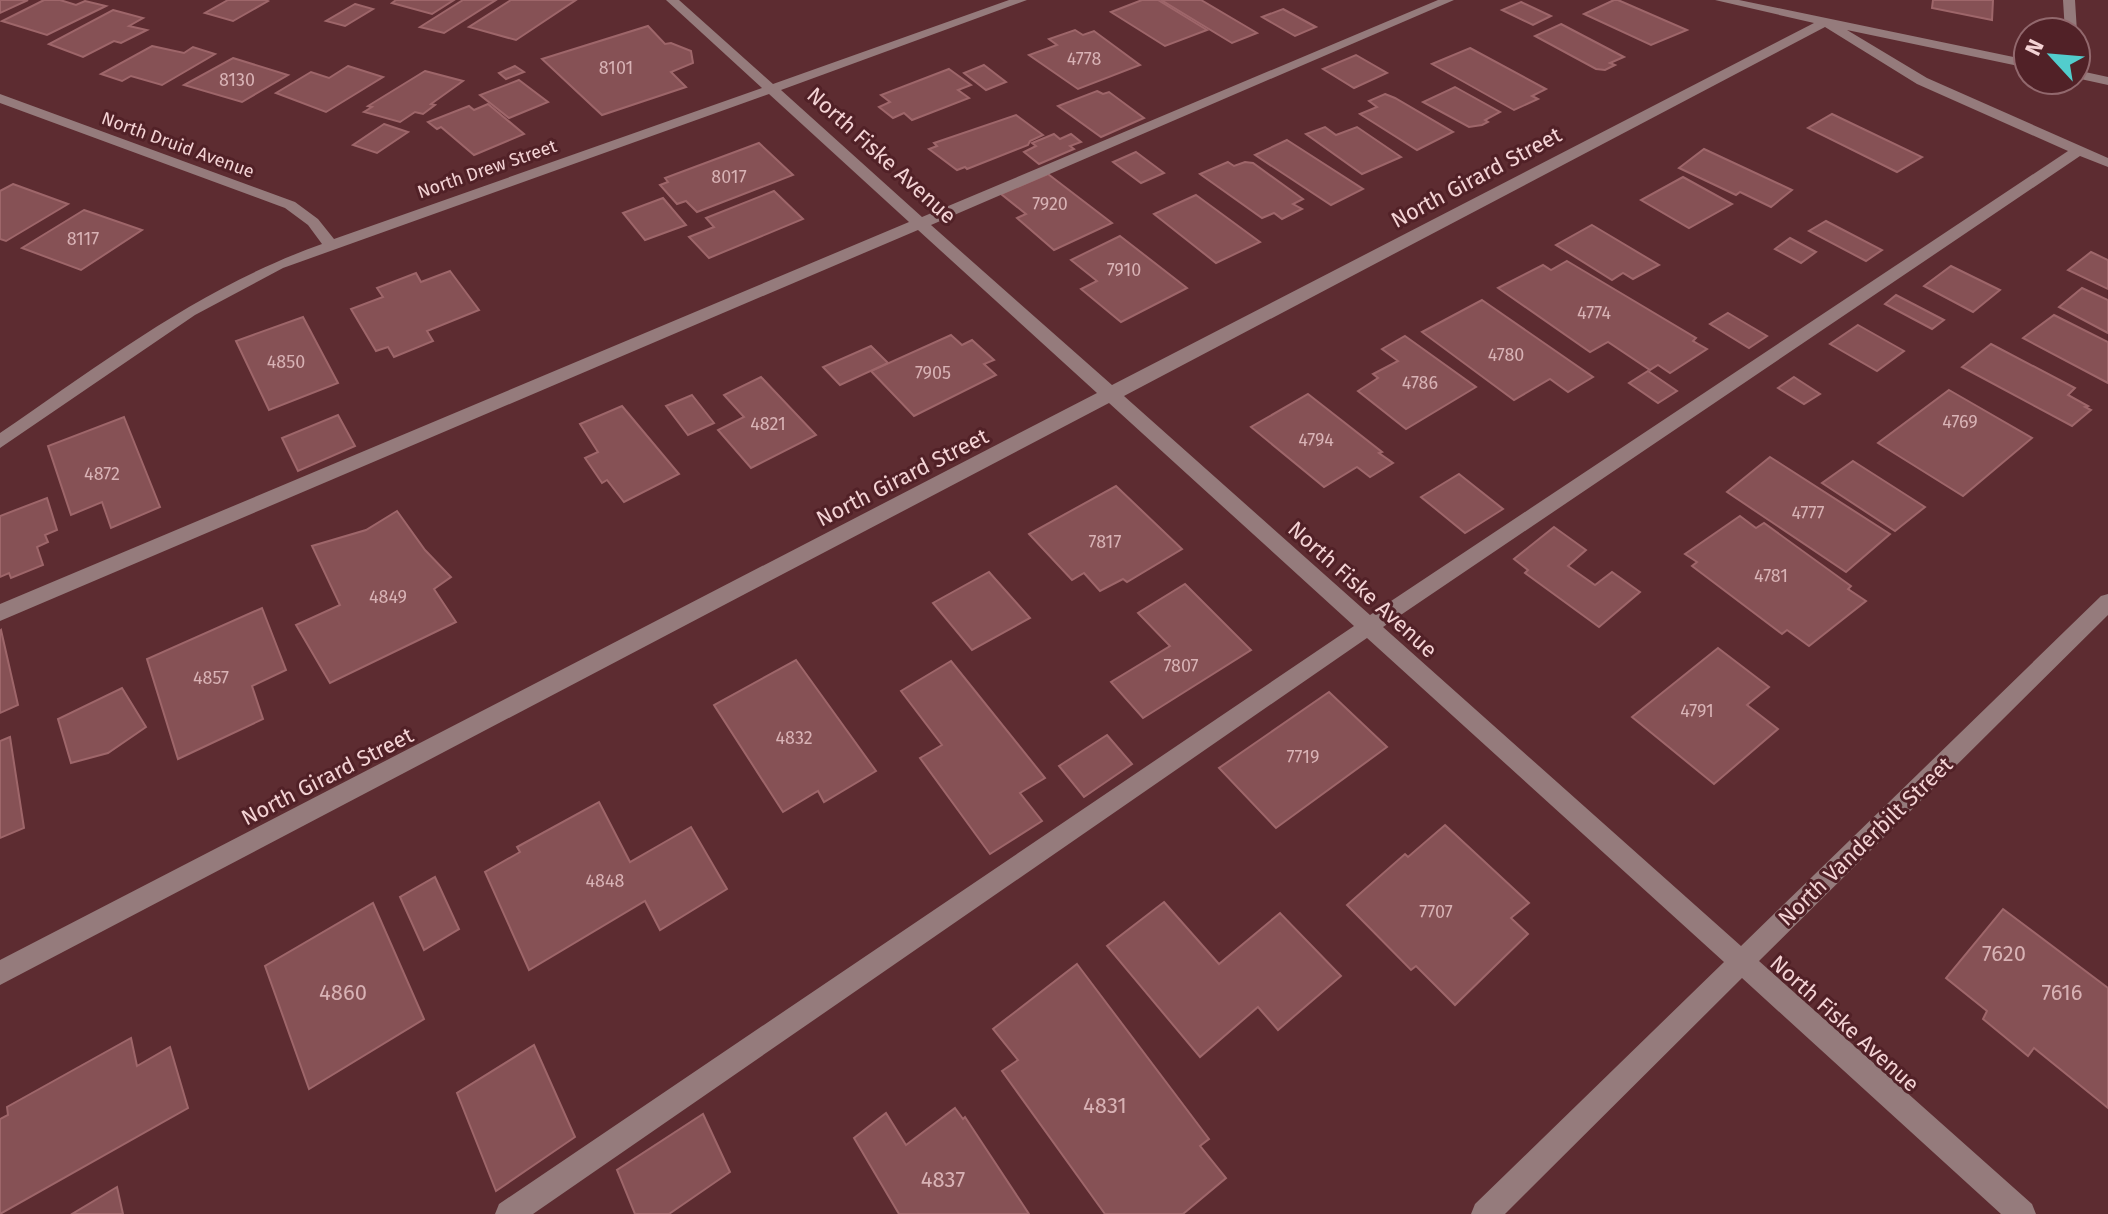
<svg xmlns="http://www.w3.org/2000/svg" width="2108" height="1214" viewBox="0 0 2108 1214" font-family="'Fira Sans',sans-serif">
  <rect width="100%" height="100%" fill="#5d2c31"/>
  <g fill="#865155" stroke="#9e666a" stroke-width="2">
    <path d="M0 0H28L0 13Z"/>
    <path d="M44 0H60L76 5 85 1 106 6 47 35 2 21Z"/>
    <path d="M228 0H266L268 1 233 21 205 13Z"/>
    <path d="M396 0H454L432 14 392 3Z"/>
    <path d="M463 0H496L444 33 420 27Z"/>
    <path d="M511 0H576L516 40 469 27Z"/>
    <path d="M1142 0H1158L1207 30 1165 46 1111 12Z"/>
    <path d="M1161 0H1201L1257 33 1232 43Z"/>
    <path d="M1614 0H1618L1687 30 1651 45 1584 14Z"/>
    <path d="M1933 0H1993L1992 20 1932 8Z"/>
    <path d="M1521 2 1551 16 1533 25 1502 10Z"/>
    <path d="M355 4 373 9 345 26 326 21Z"/>
    <path d="M1283 9 1316 27 1295 36 1262 17Z"/>
    <path d="M113 10 143 18 129 26 147 30 121 43 114 41 83 57 49 44Z"/>
    <path d="M1561 24 1624 57 1610 63 1615 65 1605 70 1596 69 1535 36Z"/>
    <path d="M648 26 665 44 671 43 691 51 693 63 671 72 686 87 602 115 542 59Z"/>
    <path d="M1075 30 1083 35 1094 31 1140 65 1078 89 1029 55 1057 45 1049 39Z"/>
    <path d="M152 46 184 53 193 47 215 54 162 85 131 76 122 81 101 74Z"/>
    <path d="M1470 48 1546 89 1532 96 1538 99 1514 110 1432 64Z"/>
    <path d="M1356 55 1387 73 1354 88 1323 69Z"/>
    <path d="M233 58 288 75 242 102 184 85Z"/>
    <path d="M984 65 1006 82 986 90 964 73Z"/>
    <path d="M348 66 383 77 326 112 276 93 311 72 329 78Z"/>
    <path d="M515 66 524 72 506 79 499 73Z"/>
    <path d="M949 69 971 85 958 90 969 98 912 120 904 113 893 118 879 107 890 102 881 95Z"/>
    <path d="M425 71 463 81 431 104 435 105 423 114 415 112 400 122 364 112 372 107 368 106Z"/>
    <path d="M519 80 548 102 509 118 480 95Z"/>
    <path d="M1455 87 1500 112 1485 120 1488 122 1482 125 1469 127 1423 102Z"/>
    <path d="M1097 91 1103 94 1109 92 1144 118 1101 137 1058 106Z"/>
    <path d="M1385 94 1395 98 1453 132 1417 150 1360 114 1377 107 1369 101Z"/>
    <path d="M488 104 524 134 474 155 441 127 437 129 428 122 469 106 474 110Z"/>
    <path d="M1832 114 1922 157 1897 172 1808 128Z"/>
    <path d="M1016 115 1043 135 1030 141 1028 145 967 169 965 167 957 170 929 149 937 146 934 143Z"/>
    <path d="M384 124 408 132 377 153 353 145Z"/>
    <path d="M1325 127 1336 135 1357 127 1401 157 1362 174 1306 134Z"/>
    <path d="M1054 134 1060 139 1071 134 1081 142 1070 146 1074 149 1039 164 1024 152 1036 146 1032 143Z"/>
    <path d="M1287 140 1363 189 1331 205 1255 155Z"/>
    <path d="M759 143 793 175 697 212 686 201 677 204 660 185 668 182 665 178Z"/>
    <path d="M1704 149 1792 190 1771 207 1740 192 1736 195 1679 168Z"/>
    <path d="M1136 152 1164 173 1141 183 1113 162Z"/>
    <path d="M1228 162 1234 166 1245 162 1253 163 1303 199 1293 204 1302 209 1282 219 1274 213 1262 218 1200 174Z"/>
    <path d="M1048 174 1112 223 1054 250 1017 218 1026 214 1001 194Z"/>
    <path d="M1683 177 1732 204 1689 228 1641 200Z"/>
    <path d="M13 184 68 204 6 241 0 239V191Z"/>
    <path d="M774 191 803 219 709 258 689 237 714 227 706 218Z"/>
    <path d="M1196 195 1260 242 1216 263 1154 214Z"/>
    <path d="M663 198 686 225 645 240 623 213Z"/>
    <path d="M84 210 142 230 81 270 22 248Z"/>
    <path d="M1826 221 1882 250 1866 261 1809 231Z"/>
    <path d="M1592 225 1659 265 1633 279 1623 273 1612 280 1556 245Z"/>
    <path d="M1120 236 1187 288 1121 322 1081 289 1097 281 1071 260Z"/>
    <path d="M1790 238 1816 252 1801 263 1775 249Z"/>
    <path d="M2091 252 2108 260V289L2068 270Z"/>
    <path d="M1567 261 1696 338 1693 341 1707 349 1670 373 1658 365 1650 370 1608 342 1590 352 1498 288 1543 265 1551 270Z"/>
    <path d="M1951 266 2000 290 1973 312 1924 286Z"/>
    <path d="M450 271 479 310 427 331 433 341 394 357 388 347 376 351 351 309 383 297 377 288 416 273 421 282Z"/>
    <path d="M2082 288 2108 300V333L2059 307Z"/>
    <path d="M1896 295 1944 320 1932 329 1885 304Z"/>
    <path d="M1482 300 1593 377 1568 392 1550 379 1514 400 1422 332Z"/>
    <path d="M1728 313 1767 336 1749 348 1710 324Z"/>
    <path d="M2054 315 2108 342V383L2023 338Z"/>
    <path d="M303 317 338 383 269 410 236 341Z"/>
    <path d="M1858 325 1904 351 1877 371 1830 344Z"/>
    <path d="M951 335 962 345 972 340 994 360 984 364 996 375 914 416 871 371Z"/>
    <path d="M1405 336 1476 387 1406 429 1358 391 1378 378 1373 374 1398 361 1382 349Z"/>
    <path d="M1991 344 2075 388 2068 395 2088 406 2085 407 2091 410 2072 426 1962 367Z"/>
    <path d="M871 346 888 363 840 385 823 367Z"/>
    <path d="M1648 371 1677 391 1658 403 1629 383Z"/>
    <path d="M761 377 816 435 751 468 718 430 744 417 724 395Z"/>
    <path d="M1794 377 1820 394 1804 404 1778 388Z"/>
    <path d="M1949 390 2032 438 1963 496 1878 443Z"/>
    <path d="M1308 394 1382 452 1379 453 1393 463 1370 477 1357 467 1324 487 1251 427Z"/>
    <path d="M692 395 714 423 688 435 666 406Z"/>
    <path d="M622 406 679 474 624 502 607 480 602 483 585 458 598 452 580 424Z"/>
    <path d="M338 415 355 446 298 471 282 438Z"/>
    <path d="M124 417 160 507 111 528 102 502 71 515 48 446Z"/>
    <path d="M1770 457 1890 534 1846 572 1727 492Z"/>
    <path d="M1853 461 1925 507 1895 531 1822 483Z"/>
    <path d="M1459 474 1503 509 1465 533 1421 497Z"/>
    <path d="M1116 486 1182 549 1127 582 1123 579 1100 591 1084 573 1072 580 1029 534Z"/>
    <path d="M47 498 57 530 45 535 48 542 37 547 43 565 11 578 9 573 0 577V516Z"/>
    <path d="M397 511 425 550 451 577 434 589 456 622 330 683 296 625 340 605 312 546 366 530Z"/>
    <path d="M1740 516 1756 528 1764 523 1851 586 1848 589 1866 601 1809 646 1787 630 1782 634 1692 566 1697 562 1685 554Z"/>
    <path d="M1554 527 1586 550 1568 566 1595 585 1612 572 1640 592 1599 627 1525 573 1528 570 1514 559Z"/>
    <path d="M989 572 1030 618 972 650 933 603Z"/>
    <path d="M1185 584 1251 650 1143 718 1111 682 1170 646 1138 613Z"/>
    <path d="M262 608 286 670 252 686 263 719 178 759 147 659Z"/>
    <path d="M1 630 18 705 0 713V631Z"/>
    <path d="M1718 648 1769 687 1747 705 1778 729 1714 784 1632 717Z"/>
    <path d="M796 660 876 771 824 802 818 791 783 812 714 705Z"/>
    <path d="M951 661 1045 778 1020 793 1042 821 990 854 920 758 942 745 901 691Z"/>
    <path d="M122 688 146 727 108 753 71 763 58 719Z"/>
    <path d="M1329 692 1387 747 1276 828 1219 768Z"/>
    <path d="M1107 735 1132 764 1084 797 1059 766Z"/>
    <path d="M10 737 24 828 0 838V741Z"/>
    <path d="M599 802 630 862 691 827 727 889 660 930 645 901 529 970 485 872 520 852 517 847Z"/>
    <path d="M1445 825 1529 903 1511 918 1528 934 1455 1005 1416 966 1411 970 1347 905 1405 854 1408 857Z"/>
    <path d="M435 877 459 929 424 950 400 897Z"/>
    <path d="M1164 902 1219 964 1280 913 1341 976 1278 1030 1258 1007 1200 1057 1107 946Z"/>
    <path d="M373 903 424 1019 309 1089 265 966Z"/>
    <path d="M2003 909 2108 988V1108L2034 1048 2028 1056 1983 1019 1987 1011 1946 978Z"/>
    <path d="M1077 964 1209 1139 1200 1146 1226 1178 1183 1214H1105L1002 1071 1018 1060 993 1029Z"/>
    <path d="M131 1038 137 1066 170 1047 188 1108 0 1214V1119L8 1115 7 1107Z"/>
    <path d="M534 1045 575 1137 496 1191 457 1093Z"/>
    <path d="M955 1108 963 1119 965 1117 1029 1214H899L854 1138 886 1113 906 1145Z"/>
    <path d="M703 1114 730 1172 669 1214H635L617 1170Z"/>
    <path d="M117 1187 123 1214H72Z"/>
  </g>
  <g fill="none" stroke-linecap="round" stroke-linejoin="round">
    <g fill="#957b7c" fill-rule="evenodd">
      <path d="M666 0H679L773 84 1009 0H1027L781 90 922 217 1438 0H1454L931 225 1112 385 1814 23 1715 0H1739L2028 60V68L1847 30 1927 78 2108 158V167L2080 156 1383 627 1741 946 2101 596 2108 594V615L1759 961 2032 1204 2036 1214H2001L1742 978 1505 1214H1471L1475 1204 1724 962 1367 638 533 1214H495L499 1204 1354 626 1109 403 0 985V960L1097 393 918 230 0 621V604L909 222 769 94 283 268 195 315 0 448V433C105 361 201 287 322 244L308 225 285 208 0 103V94L295 202 318 219 334 239 762 88ZM1825 27 1917 84 2068 151 1370 615 1124 396Z"/>
      <path d="M2063 0H2075L2077 32 2076 34 2065 32Z"/>
      <path d="M2076 70 2108 77V85L2076 78Z"/>
    </g>
  </g>
  <g text-anchor="middle" stroke-width="6" stroke-linejoin="round" paint-order="stroke">
    <g font-size="18" fill="#d8b2b5">
      <text x="1084" y="65">4778</text>
      <text x="616" y="74">8101</text>
      <text x="237" y="86">8130</text>
      <text x="729" y="183">8017</text>
      <text x="1050" y="210">7920</text>
      <text x="83" y="245">8117</text>
      <text x="1124" y="276">7910</text>
      <text x="1594" y="319">4774</text>
      <text x="1506" y="361">4780</text>
      <text x="286" y="368">4850</text>
      <text x="933" y="379">7905</text>
      <text x="1420" y="389">4786</text>
      <text x="1960" y="428">4769</text>
      <text x="768" y="430">4821</text>
      <text x="1316" y="446">4794</text>
      <text x="102" y="480">4872</text>
      <text x="1808" y="519">4777</text>
      <text x="1105" y="548">7817</text>
      <text x="1771" y="582">4781</text>
      <text x="388" y="603">4849</text>
      <text x="1181" y="672">7807</text>
      <text x="211" y="684">4857</text>
      <text x="1697" y="717">4791</text>
      <text x="794" y="744">4832</text>
      <text x="1303" y="763">7719</text>
      <text x="605" y="887">4848</text>
      <text x="1436" y="918">7707</text>
    </g>
    <g font-size="18" fill="#f4d3d5" stroke="#512127">
      <text transform="translate(178 145) rotate(20)" y="6">North Druid Avenue</text>
      <text transform="translate(487 169) rotate(-19)" y="6">North Drew Street</text>
    </g>
    <g font-size="22" fill="#f4d3d5" stroke="#512127">
      <text transform="translate(882 155) rotate(42)" y="8">North Fiske Avenue</text>
      <text transform="translate(1476 177) rotate(-28)" y="8">North Girard Street</text>
      <text transform="translate(902 477) rotate(-27)" y="8">North Girard Street</text>
      <text transform="translate(1363 589) rotate(42)" y="8">North Fiske Avenue</text>
      <text transform="translate(327 776) rotate(-27)" y="8">North Girard Street</text>
      <text transform="translate(1865 841) rotate(-44)" y="8">North Vanderbilt Street</text>
      <text transform="translate(1845 1023) rotate(42)" y="8">North Fiske Avenue</text>
    </g>
    <g font-size="22" fill="#d8b2b5">
      <text x="2004" y="961">7620</text>
      <text x="343" y="1000">4860</text>
      <text x="2062" y="1000">7616</text>
      <text x="1105" y="1113">4831</text>
      <text x="943" y="1187">4837</text>
    </g>
  </g>
  <g transform="translate(2052 56) rotate(296)"><circle r="38" fill="#512127" stroke="#92686d" stroke-width="2"/>
  <path d="M0-6L14 30L0 20L-14 30Z" fill="#52cdcd"/>
  <text y="-12" font-size="22" font-weight="bold" text-anchor="middle" fill="#f4d3d5">N</text>
  </g>
</svg>
